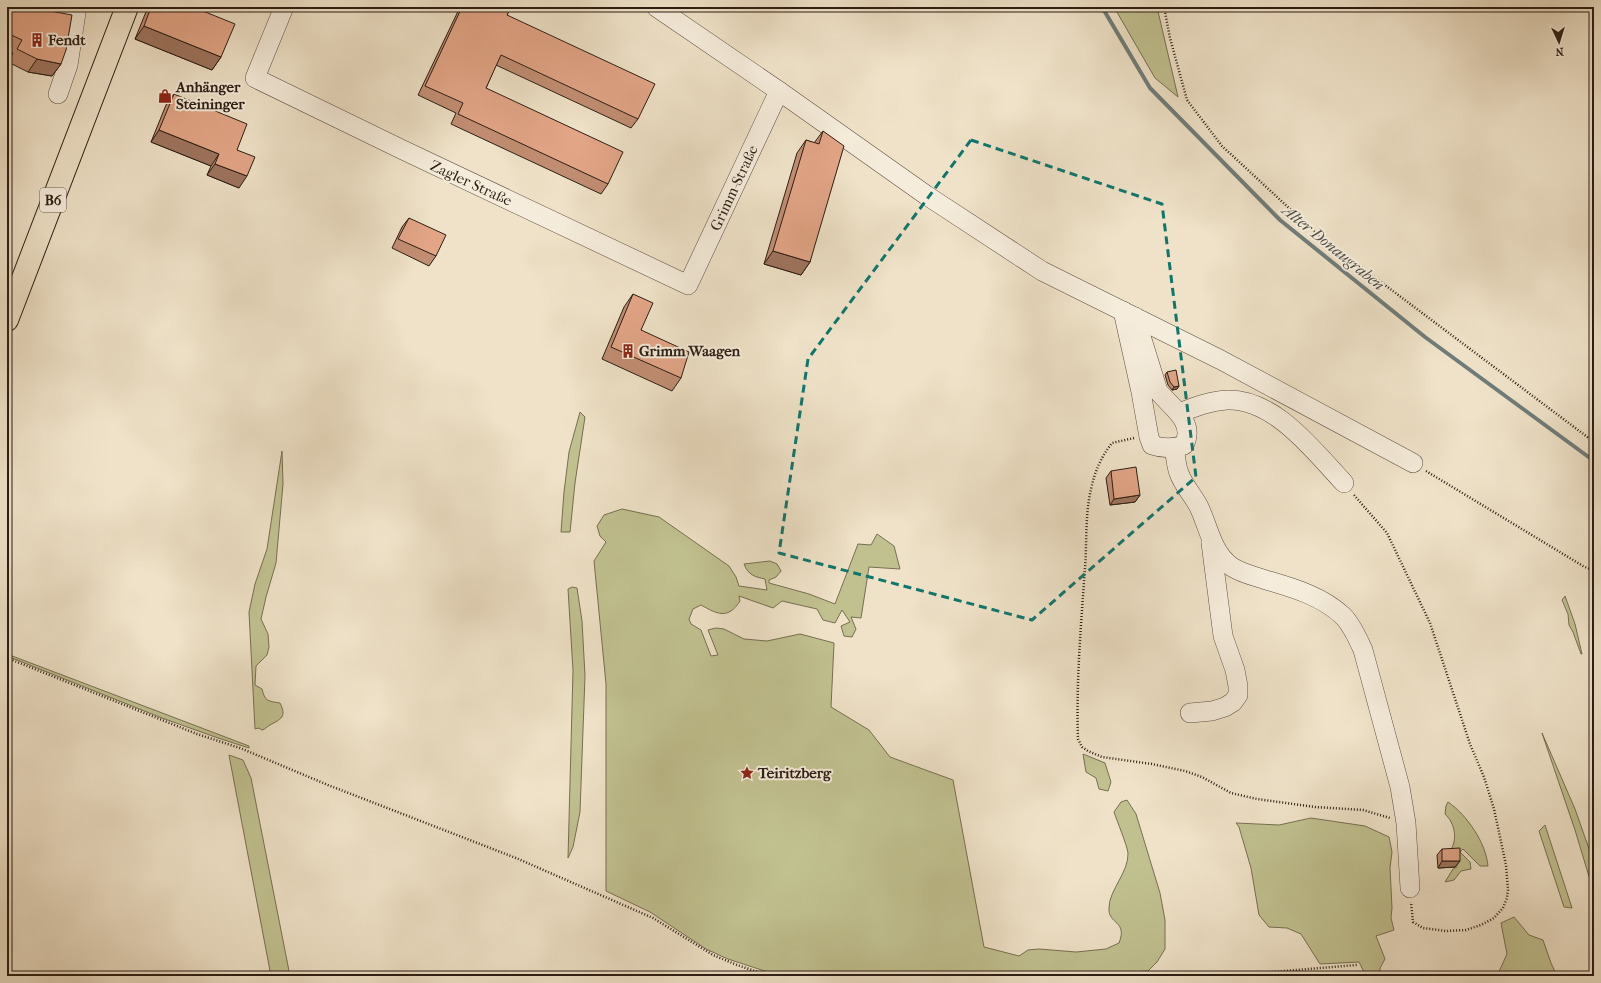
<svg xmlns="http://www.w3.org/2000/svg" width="1601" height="983" viewBox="0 0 1601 983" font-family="'IM FELL French Canon',serif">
  <rect width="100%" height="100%" fill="#efe2c8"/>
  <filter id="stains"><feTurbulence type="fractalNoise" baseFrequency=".005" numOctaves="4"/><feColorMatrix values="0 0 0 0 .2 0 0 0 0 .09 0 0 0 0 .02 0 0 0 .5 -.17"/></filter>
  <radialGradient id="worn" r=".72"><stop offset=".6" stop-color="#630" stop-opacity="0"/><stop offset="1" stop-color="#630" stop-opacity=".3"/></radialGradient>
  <g fill="#c1c190" stroke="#766f52">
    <path d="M1114 7H1157L1178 97 1155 78Z"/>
    <path d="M580 412 585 417 575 483 570 532H561L564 492 569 452Z"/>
    <path d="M282 451 283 484 276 563 266 597 261 619 268 634 269 647 267 655 256 666 255 685 262 689C265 701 267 701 280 703 287 717 281 719 270 725 266 727 266 729 262 730L259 728 255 729 249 612 255 584 267 549Z"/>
    <path d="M622 509 659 517 729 566 736 577 739 586 767 590 765 579C755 577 748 575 744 564L770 561 777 564 781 571 776 577 769 580V583L809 594 835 604 858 544 871 545 877 534 894 546 900 569 869 567 861 618 851 617 856 629 852 637 844 636 841 626 850 622 842 610 835 623 823 620 817 609 782 601 773 608 739 596 740 601C728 620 717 614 701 605L693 609 689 619 691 624 701 630 711 656 718 655 708 630 716 628 724 629 744 639 767 641 800 634 834 643 831 707 869 730 890 757 953 780 984 947 1019 956 1028 950 1039 949 1076 952 1106 949 1119 943C1128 920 1108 925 1109 908 1109 890 1129 872 1128 853 1127 845 1117 821 1114 812L1121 802 1127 800 1136 814 1160 893 1165 920V949L1157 962 1148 971 1048 976H780L728 959 706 949 650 912 606 891V684L594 561 606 542 600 536 597 526 604 515Z"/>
    <path d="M572 587 577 588 582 621 585 676 580 812 573 847 568 858 573 670 568 589Z"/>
    <path d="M1565 596 1575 624 1582 654H1581L1573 632 1569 625 1568 614 1562 600Z"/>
    <path d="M7 654 249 746V748L218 738 162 718 7 656Z"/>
    <path d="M1542 733 1575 809 1594 863V893L1575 830Z"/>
    <path d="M1083 754 1105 763 1111 782 1108 791 1099 789 1096 778 1086 772Z"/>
    <path d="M229 755 243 760 251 778 290 976H271Z"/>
    <path d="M1448 802C1467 815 1486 843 1488 866H1480L1463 849 1460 852 1470 862 1471 869 1461 871 1454 880 1445 882 1453 869 1457 867 1455 854 1450 851C1458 840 1455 823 1445 814L1446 806Z"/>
    <path d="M1311 818 1365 826 1389 837 1392 852 1390 868 1392 908 1391 918 1394 930 1376 936 1385 959 1380 968V976H1366L1359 962 1320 964 1301 934 1287 928 1269 927 1259 915 1251 868 1239 827 1236 823 1279 825Z"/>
    <path d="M1545 825 1572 908 1564 907 1539 831Z"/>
    <path d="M1514 917 1529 935 1543 940 1551 963 1557 976H1497L1507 954 1501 923Z"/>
  </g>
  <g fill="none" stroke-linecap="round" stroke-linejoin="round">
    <path stroke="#6f7c7a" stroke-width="4" d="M1102 7 1150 88 1280 220 1425 337 1594 461"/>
    <defs>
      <g id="minor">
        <path d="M55 7 76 13 68 65 58 94"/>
        <path d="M284 7 255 78 403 150 688 285 779 91"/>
        <path d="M656 7 779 91 926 195 1042 271 1221 360 1413 463"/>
        <path d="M1123 311 1141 392 1149 437 1152 445C1164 449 1173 449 1184 445 1196 422 1171 407 1158 391L1135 317"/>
        <path d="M1179 413C1195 407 1210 401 1227 400 1274 398 1314 451 1344 483"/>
        <path d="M1174 449C1176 456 1176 466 1179 473 1183 485 1193 495 1199 507 1209 528 1212 553 1232 567 1243 574 1255 576 1266 580 1293 588 1322 596 1343 616 1352 625 1358 639 1363 650L1400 787 1406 823 1410 888"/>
        <path d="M1190 713 1212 711 1225 707 1233 702 1238 695V686L1235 670 1223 636 1211 543"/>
      </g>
      <path id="major" d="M7 320 127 7"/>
    </defs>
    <use href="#minor" stroke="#5c4e41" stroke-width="20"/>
    <use href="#major" stroke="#2b1d14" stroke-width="24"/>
    <g stroke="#2b1d14" stroke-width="2.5" stroke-dasharray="1 2" stroke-linecap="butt">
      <path d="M1164 7 1170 38 1187 100 1222 146 1317 234 1594 442"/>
      <path d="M1134 438 1112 443C1101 457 1095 471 1091 489 1085 515 1087 542 1085 568 1081 625 1076 682 1078 739L1082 747 1088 751 1102 757 1152 764 1185 771 1202 777 1231 793 1257 799 1315 807 1363 810 1390 818"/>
      <path d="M1426 471 1583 566 1594 571"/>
      <path d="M1354 495 1387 533 1430 623 1470 744 1484 777 1494 809 1506 865 1508 890 1507 898 1503 908 1494 918 1481 925 1466 930 1446 931 1423 928 1413 922 1411 902"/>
      <path d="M7 658 197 734 240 748 328 785 516 858 653 918 713 955 737 965 770 976"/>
      <path d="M1173 976 1259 973 1357 965"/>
    </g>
    <use href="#minor" stroke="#f5ecdb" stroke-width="19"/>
    <use href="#major" stroke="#efe2c8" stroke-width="22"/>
  </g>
  <g fill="#c28e73" stroke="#2b1d14">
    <path d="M7 7 61 64 52 76 28 72 8 62 13 53 7 50Z"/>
    <path d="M148 7H193L221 57 212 70 135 39Z"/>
    <path d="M460 7H511L507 15 638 119 631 128 496 65 486 88 608 184 601 194 451 124 456 113 418 95Z"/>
    <path d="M174 94 237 150 239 188 207 175 211 166 151 142 166 105Z"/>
    <path d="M823 131 810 262 801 275 764 264 797 153 806 140 814 143Z"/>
    <path d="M409 218 436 256 429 266 392 248 402 227Z"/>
    <path d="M633 294 641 330 681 378 672 391 602 359 624 307Z"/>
    <path d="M1167 372 1179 386 1177 389 1172 390 1168 385 1165 375Z"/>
    <path d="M1111 471 1140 495 1135 502 1110 505 1106 478Z"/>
    <path d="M1442 849 1460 861 1455 867 1438 868 1437 855Z"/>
  </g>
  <g fill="#9e745e" stroke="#2b1d14">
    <path d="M144 26 221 57 212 70 135 39Z"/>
    <path d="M37 59 61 64 52 76 28 72Z"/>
    <path d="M159 130 219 154 211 166 151 142Z"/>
    <path d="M215 164 247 176 239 188 207 175Z"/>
    <path d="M773 251 810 262 801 275 764 264Z"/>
    <path d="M1179 386 1177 389 1172 390 1174 387Z"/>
    <path d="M1140 495 1135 502 1110 505 1114 499Z"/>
    <path d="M1442 861H1460L1455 867 1438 868Z"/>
  </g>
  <g fill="#e2a586" stroke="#2b1d14">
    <path d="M7 7H29L72 15 66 50 61 64 37 59 17 49 22 40 7 33Z"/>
    <path d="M151 7H193L235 24 221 57 144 26Z"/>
    <path d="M462 7H511L507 15 655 84 638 119 501 55 486 88 623 152 608 184 458 114 463 103 425 86Z"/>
    <path d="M174 94 247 124 237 150 255 157 247 176 215 164 219 154 159 130Z"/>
    <path d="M823 131 844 146 810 262 773 251 806 140 819 144Z"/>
    <path d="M409 218 446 235 436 256 398 239Z"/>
    <path d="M633 294 653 303 641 330 689 352 681 378 611 347Z"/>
    <path d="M1176 370 1179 386 1174 387 1170 382 1167 372Z"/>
    <path d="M1136 467 1140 495 1114 499 1111 471Z"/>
    <path d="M1460 848V861H1442V849Z"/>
  </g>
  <path fill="none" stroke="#0f766e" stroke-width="3" stroke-dasharray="8 5" stroke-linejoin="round" d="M971 140 1162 204 1196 477 1032 620 779 553 808 359Z"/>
  <defs>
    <symbol id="building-bare" viewBox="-9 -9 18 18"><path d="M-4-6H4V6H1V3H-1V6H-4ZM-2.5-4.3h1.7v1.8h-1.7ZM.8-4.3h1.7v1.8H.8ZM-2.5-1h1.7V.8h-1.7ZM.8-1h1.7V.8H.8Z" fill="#8f2418" stroke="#f5ecdb" stroke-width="2.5" paint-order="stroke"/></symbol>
    <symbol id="shop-bare" viewBox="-9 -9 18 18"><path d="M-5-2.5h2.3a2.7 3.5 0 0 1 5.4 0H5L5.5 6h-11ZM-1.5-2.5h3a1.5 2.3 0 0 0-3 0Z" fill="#8f2418" stroke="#f5ecdb" stroke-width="2.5" paint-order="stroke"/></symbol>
    <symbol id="sight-bare" viewBox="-9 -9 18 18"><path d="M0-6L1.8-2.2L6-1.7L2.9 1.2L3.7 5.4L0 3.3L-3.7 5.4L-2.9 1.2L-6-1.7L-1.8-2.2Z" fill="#8f2418" stroke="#f5ecdb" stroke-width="2.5" paint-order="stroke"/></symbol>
  </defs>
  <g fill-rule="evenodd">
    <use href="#building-bare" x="27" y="30" width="20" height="20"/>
    <use href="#shop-bare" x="155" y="86" width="20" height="20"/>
    <use href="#building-bare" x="618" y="341" width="20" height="20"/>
    <use href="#sight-bare" x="737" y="763" width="20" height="20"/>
  </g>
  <g text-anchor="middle" stroke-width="4" stroke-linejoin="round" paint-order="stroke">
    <rect fill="#f5ecdb" stroke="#685b50" stroke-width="1" x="40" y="188" width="26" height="24" rx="3"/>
    <g font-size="14" font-weight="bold" fill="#2b1d14">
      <text x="53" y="205">B6</text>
    </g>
    <g font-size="15" font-weight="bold" fill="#2b1d14" stroke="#f5ecdb" text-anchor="start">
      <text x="48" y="45">Fendt</text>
      <text x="176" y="92">Anhänger<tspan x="176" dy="17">Steininger</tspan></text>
      <text x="639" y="356">Grimm Waagen</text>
      <text x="758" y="778">Teiritzberg</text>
    </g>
    <g font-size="15" fill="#2b1d14" stroke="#f5ecdb">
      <text transform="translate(471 183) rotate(25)" y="5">Zagler Straße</text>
      <text transform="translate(734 188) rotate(-65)" y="5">Grimm-Straße</text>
    </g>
    <g font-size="16" font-style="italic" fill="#4d4d47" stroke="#f5ecdb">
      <text transform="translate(1334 247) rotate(39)" y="6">Alter Donaugraben</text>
    </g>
  </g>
  <rect width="1601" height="983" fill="none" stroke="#efe2c8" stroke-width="24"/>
  <rect x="8" y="8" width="1585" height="967" fill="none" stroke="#2b1d14" stroke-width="2"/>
  <rect x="12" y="12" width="1577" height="959" fill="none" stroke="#2b1d14"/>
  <g transform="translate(1559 42) rotate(176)" stroke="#f5ecdb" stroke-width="3" paint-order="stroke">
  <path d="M0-3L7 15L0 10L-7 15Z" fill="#2b1d14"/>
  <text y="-6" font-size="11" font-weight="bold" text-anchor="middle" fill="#2b1d14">N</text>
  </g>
  <rect width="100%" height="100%" filter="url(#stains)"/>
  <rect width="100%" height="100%" fill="url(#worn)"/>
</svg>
